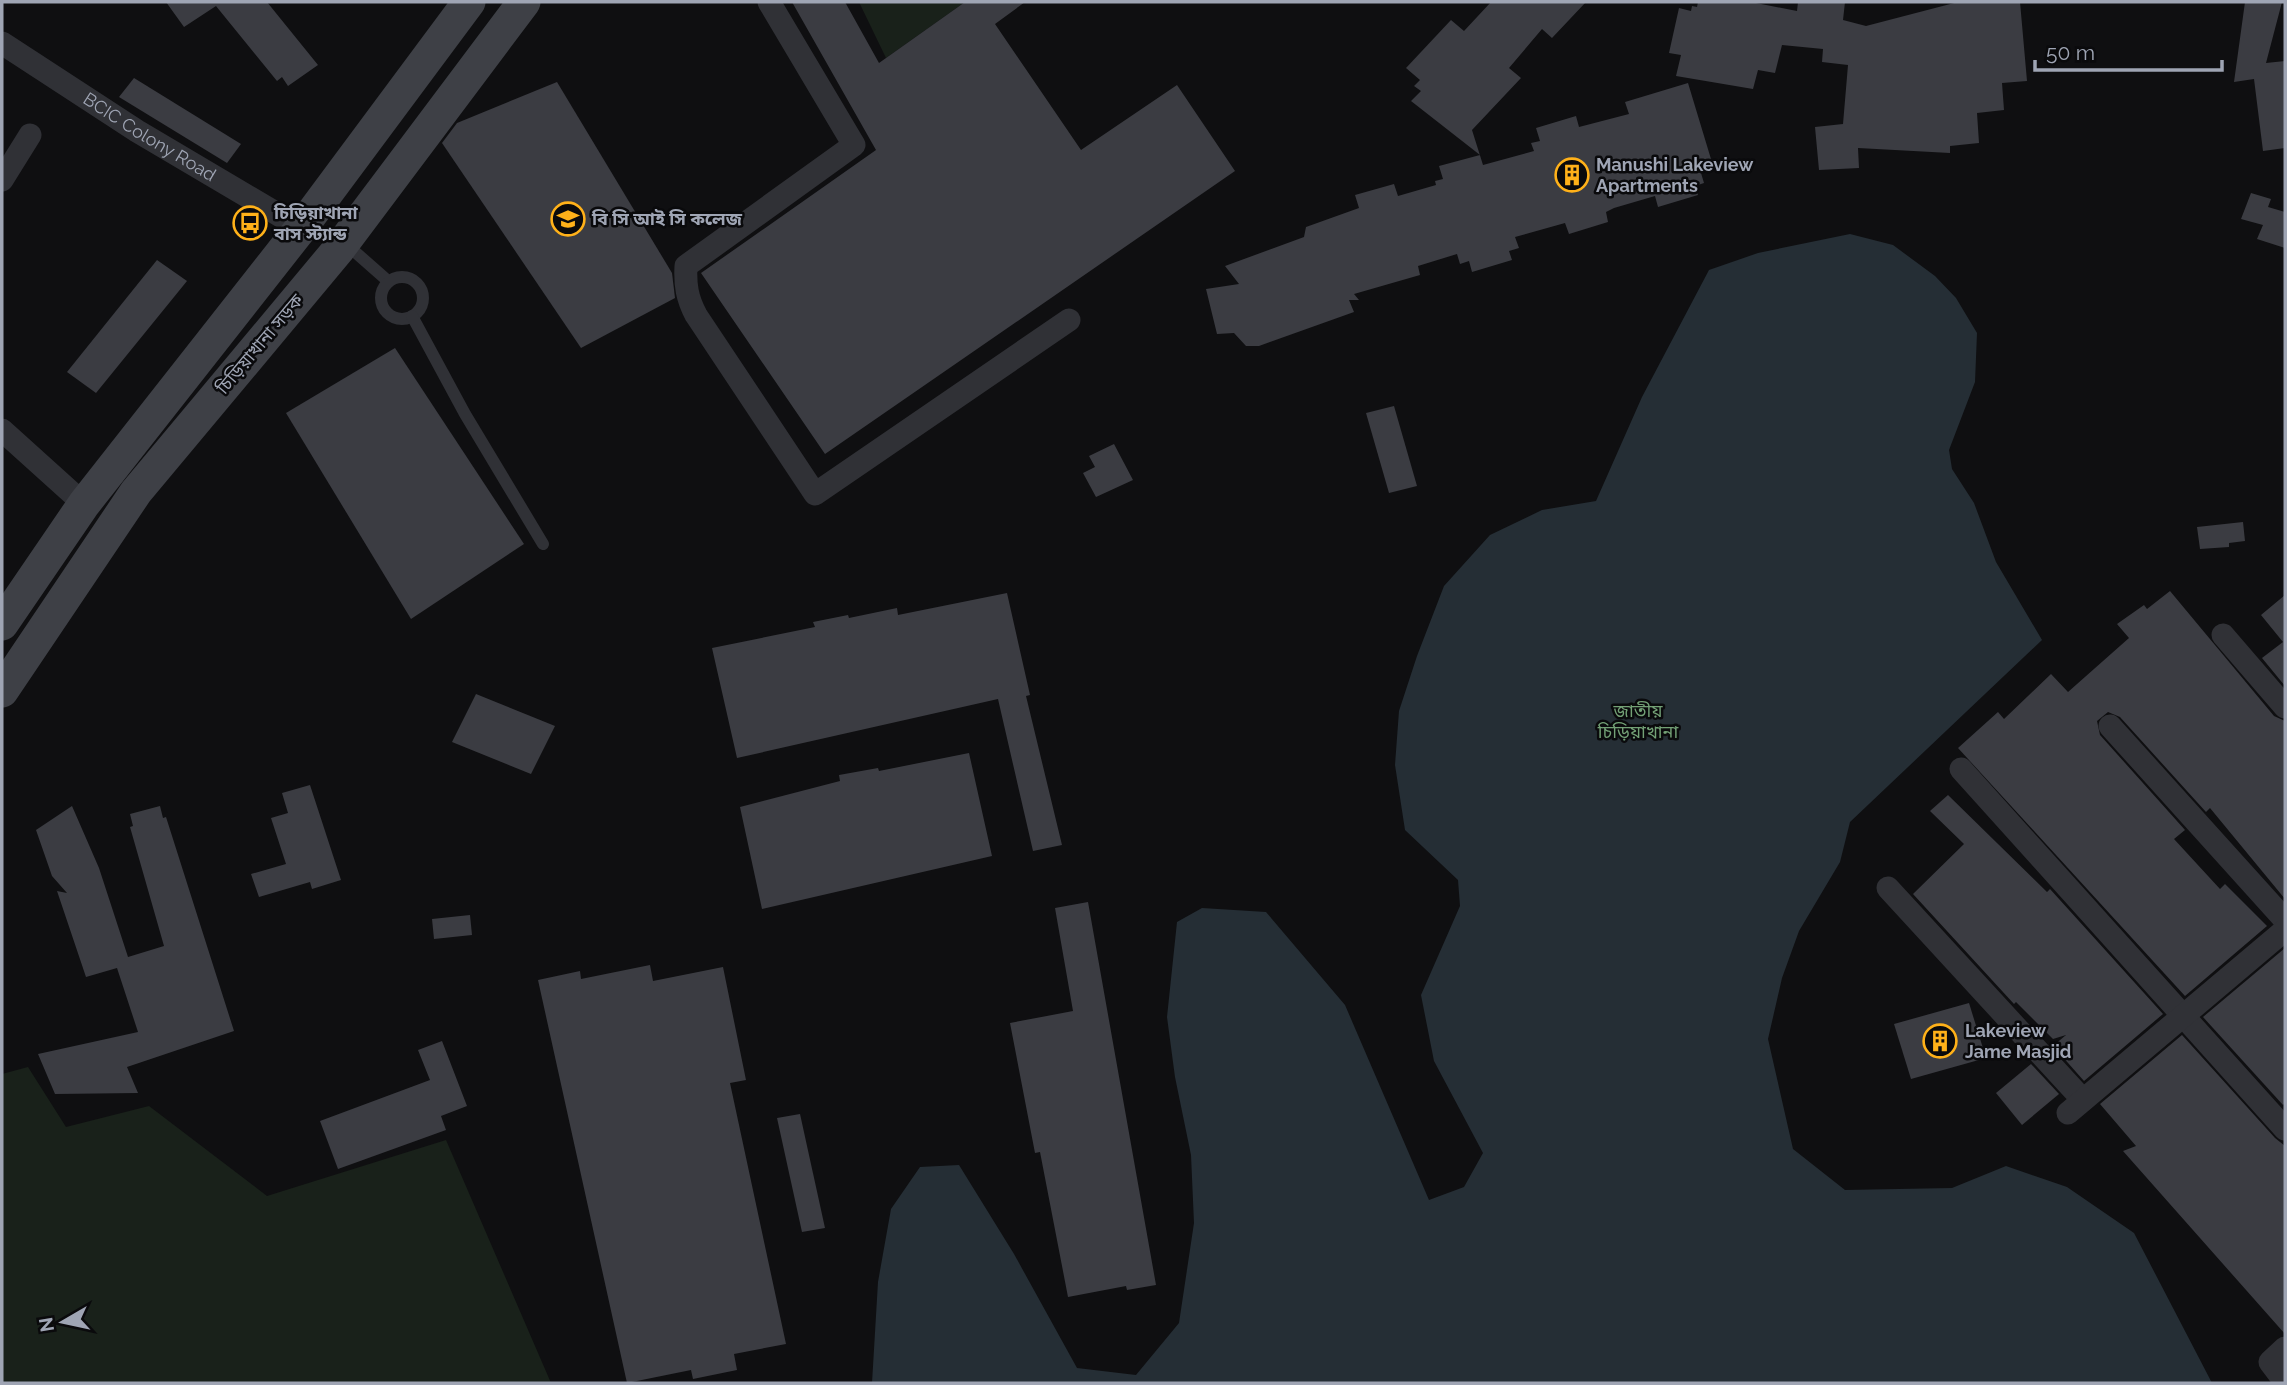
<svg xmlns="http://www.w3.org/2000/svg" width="2287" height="1385" viewBox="0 0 2287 1385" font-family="Raleway,'Noto Sans Bengali',sans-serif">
  <rect width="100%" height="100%" fill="#0f0f11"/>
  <g fill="#19211a">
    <path d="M859 2H965L886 58Z"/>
    <path d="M28 1067 66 1127 149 1106 267 1196 446 1140 551 1383H2V1074Z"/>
  </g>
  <path fill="#252e35" d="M1850 234 1893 245 1935 276 1956 298 1977 333 1975 382 1949 450 1952 469 1974 503 1996 562 2042 640 1850 822 1840 862 1799 931 1782 978 1768 1039 1793 1149 1845 1190 1952 1188 2006 1166 2067 1187 2134 1233 2212 1383H872L878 1282 891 1209 920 1167 959 1165 1014 1254 1077 1368 1136 1375 1179 1323 1194 1223 1191 1155 1175 1077 1167 1017 1177 922 1202 908 1266 912 1345 1005 1429 1200 1464 1187 1483 1153 1434 1061 1421 995 1460 906 1458 880 1405 830 1395 765 1399 711 1417 656 1444 586 1490 535 1542 510 1596 501 1642 397 1709 270 1758 253Z"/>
  <g fill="#3b3c42">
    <path d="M166 2H267L318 65 288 86 282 77 277 81 216 6 184 27Z"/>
    <path d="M792 2H845L879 63 965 2H1025L995 24 1081 150 1177 85 1235 171 825 454 701 273 876 150Z"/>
    <path d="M1491 2H1586L1552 38 1542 29 1509 68 1521 78 1472 130 1483 165 1534 151 1531 143 1540 141 1536 128 1576 116 1579 127 1629 114 1625 102 1688 83 1714 169 1701 173 1704 183 1695 186 1698 195 1658 207 1655 196 1614 208 1606 212 1608 222 1569 234 1565 223 1515 237 1519 248 1509 251 1512 260 1472 272 1469 261 1460 264 1457 254 1418 266 1420 275 1354 294 1359 300H1349L1354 312 1259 346H1246L1234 333 1217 334 1206 289 1239 284 1225 266 1304 237 1306 227 1359 208 1355 195 1394 184 1398 196 1436 185 1435 181 1443 179 1439 166 1480 155 1411 101 1421 91 1414 86 1420 80 1406 68 1451 20 1464 31Z"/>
    <path d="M1698 2H1751L1797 11 1798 2H1845L1843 20 1866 26 1958 2H2020L2027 81 2002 83 2004 110 1977 113 1979 143 1950 146V153L1858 148 1859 168 1819 170 1815 127 1843 124 1848 65 1822 62 1823 49 1782 45 1775 73 1758 70 1753 89 1676 76 1681 55 1669 53 1679 8 1691 11 1692 6 1697 7Z"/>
    <path d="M2245 2H2282L2266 63 2285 61V148L2263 151 2254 79 2234 82Z"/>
    <path d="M134 78 241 144 227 163 119 97Z"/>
    <path d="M557 82 672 273 675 298 581 348 442 143 457 123Z"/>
    <path d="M2251 193 2271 199 2268 207 2285 212V248L2257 239 2263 225 2241 219Z"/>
    <path d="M157 260 187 281 96 393 67 372Z"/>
    <path d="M395 348 524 544 411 619 286 413Z"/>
    <path d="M1394 406 1417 486 1389 493 1366 413Z"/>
    <path d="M1114 444 1133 480 1096 497 1083 473 1095 467 1089 456Z"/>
    <path d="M2243 522 2245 541 2229 543V547L2200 549 2197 527Z"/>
    <path d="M2170 591 2274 716 2285 721V899L2210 808 2206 812 2120 717 2108 712 2097 721 2100 735 2185 830 2174 839 2220 889 2225 884 2267 926 2185 996 1958 748 1998 712 2004 719 2051 674 2068 692 2129 638 2117 624 2144 605 2147 609Z"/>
    <path d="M1007 593 1030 695 1026 696 1062 845 1033 851 998 699 737 758 712 648 815 627 813 622 848 615 849 618 897 608 898 615Z"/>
    <path d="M2285 595V686L2262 658 2283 642 2261 615Z"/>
    <path d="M476 694 555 726 531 774 452 742Z"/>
    <path d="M969 753 992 856 762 909 740 807 840 781 839 775 878 768 879 771Z"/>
    <path d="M310 785 341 880 312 889 310 882 259 897 251 874 286 864 271 818 288 813 282 793Z"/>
    <path d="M1948 795 2047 892 2050 889 2163 1014 2084 1081 2053 1046 2066 1035 2053 1039 2016 1002 2014 1004 1913 894 1964 844 1930 811Z"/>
    <path d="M72 806 99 868 128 957 164 946 130 827 133 826 130 814 160 806 163 818 166 817 234 1031 127 1067 138 1093 55 1094 38 1054 138 1032 117 968 86 977 57 891 67 893 52 876 36 830Z"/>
    <path d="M1088 902 1156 1285 1127 1290 1126 1286 1068 1297 1040 1152 1035 1153 1010 1023 1073 1011 1055 908Z"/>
    <path d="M470 915 472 935 434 939 432 919Z"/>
    <path d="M2285 948V1103L2283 1105 2203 1017Z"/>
    <path d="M650 965 653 981 723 967 746 1080 730 1083 786 1344 734 1354 737 1370 693 1379 691 1370 627 1383 538 980 580 971 581 979Z"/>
    <path d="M1969 1003 1986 1058 1911 1079 1894 1024Z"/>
    <path d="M2182 1035 2275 1138 2285 1146V1334L2123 1151 2136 1146 2100 1104Z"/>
    <path d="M442 1041 467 1106 441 1116 446 1130 338 1169 320 1121 430 1080 418 1050Z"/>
    <path d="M2031 1064 2059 1094 2022 1125 1996 1093Z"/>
    <path d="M800 1114 825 1228 802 1232 777 1118Z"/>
  </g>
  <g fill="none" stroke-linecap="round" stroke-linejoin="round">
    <g stroke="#303136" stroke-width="12">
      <path d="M346 244 388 281"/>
      <circle cx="402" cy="298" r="21"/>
      <path d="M412 316 465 414 543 544"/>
    </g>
    <g stroke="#303136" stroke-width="23">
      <path d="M769 2 854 145 686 266C685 285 687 298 696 315L815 494 1069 320"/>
      <path id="s1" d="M2 43 137 131 301 228"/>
      <path d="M2 180 30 135"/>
      <path d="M2 430 84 504"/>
      <path d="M2223 635 2285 707"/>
      <path d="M2110 726 2285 920"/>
      <path d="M1961 769 2285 1129"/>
      <path d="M1888 888 2083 1100"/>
      <path d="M2068 1113 2285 930"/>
      <path d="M2285 1348 2270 1362 2285 1382"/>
    </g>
    <g stroke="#3e4046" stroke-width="33">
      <path d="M2 624 84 504 301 228 469 2"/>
      <path d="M2 691 136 492 338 250 524 2"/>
    </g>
  </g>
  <defs>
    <symbol id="building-ring" viewBox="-11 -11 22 22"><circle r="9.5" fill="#0a0a0c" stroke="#ffb119" stroke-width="1.5"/><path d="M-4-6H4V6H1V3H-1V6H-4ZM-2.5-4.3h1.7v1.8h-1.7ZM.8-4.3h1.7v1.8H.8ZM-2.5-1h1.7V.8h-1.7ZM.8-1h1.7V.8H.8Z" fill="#ffb119"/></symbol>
    <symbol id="university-ring" viewBox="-11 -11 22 22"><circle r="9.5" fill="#0a0a0c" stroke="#ffb119" stroke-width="1.5"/><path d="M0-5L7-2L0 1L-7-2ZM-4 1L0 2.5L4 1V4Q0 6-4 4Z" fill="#ffb119"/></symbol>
    <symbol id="bus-ring" viewBox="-11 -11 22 22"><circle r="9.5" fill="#0a0a0c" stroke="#ffb119" stroke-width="1.5"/><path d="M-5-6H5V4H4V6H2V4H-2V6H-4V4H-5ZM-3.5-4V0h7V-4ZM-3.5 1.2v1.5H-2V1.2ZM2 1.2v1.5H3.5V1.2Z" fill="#ffb119"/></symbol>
  </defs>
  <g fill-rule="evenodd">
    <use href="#building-ring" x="1553" y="156" width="38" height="38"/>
    <use href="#university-ring" x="549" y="200" width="38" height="38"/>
    <use href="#bus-ring" x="231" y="204" width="38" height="38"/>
    <use href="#building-ring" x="1921" y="1022" width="38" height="38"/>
  </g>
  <g text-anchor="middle" stroke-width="5" stroke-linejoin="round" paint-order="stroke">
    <g font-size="18" fill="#9fa5b4" stroke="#0a0a0c">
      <text dy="6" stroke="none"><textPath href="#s1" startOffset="175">BCIC Colony Road</textPath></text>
      <text transform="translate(260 344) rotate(-50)" y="6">চিড়িয়াখানা সড়ক</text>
    </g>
    <g font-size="18" font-weight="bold" fill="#9fa5b4" stroke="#0a0a0c" text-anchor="start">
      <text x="1596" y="171">Manushi Lakeview<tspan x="1596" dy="21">Apartments</tspan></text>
      <text x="274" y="219">চিড়িয়াখানা<tspan x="274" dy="21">বাস স্ট্যান্ড</tspan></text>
      <text x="592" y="225">বি সি আই সি কলেজ</text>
      <text x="1965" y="1037">Lakeview<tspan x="1965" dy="21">Jame Masjid</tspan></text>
    </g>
    <g font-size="18" fill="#73a176" stroke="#0a0a0c">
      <text x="1638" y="717">জাতীয়<tspan x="1638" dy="21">চিড়িয়াখানা</tspan></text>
    </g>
  </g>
  <rect width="2287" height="1385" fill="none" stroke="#9fa5b4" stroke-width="7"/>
  <g transform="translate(63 1322) rotate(261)" stroke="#0a0a0c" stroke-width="5" paint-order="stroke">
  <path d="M0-5L12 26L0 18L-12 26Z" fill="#9fa5b4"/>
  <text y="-10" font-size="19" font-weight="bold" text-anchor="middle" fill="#9fa5b4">N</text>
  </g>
  <path d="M2035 60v10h187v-10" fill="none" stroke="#9fa5b4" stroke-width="3.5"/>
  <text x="2046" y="60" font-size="21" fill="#9fa5b4" stroke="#0a0a0c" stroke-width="5" paint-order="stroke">50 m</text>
</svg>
